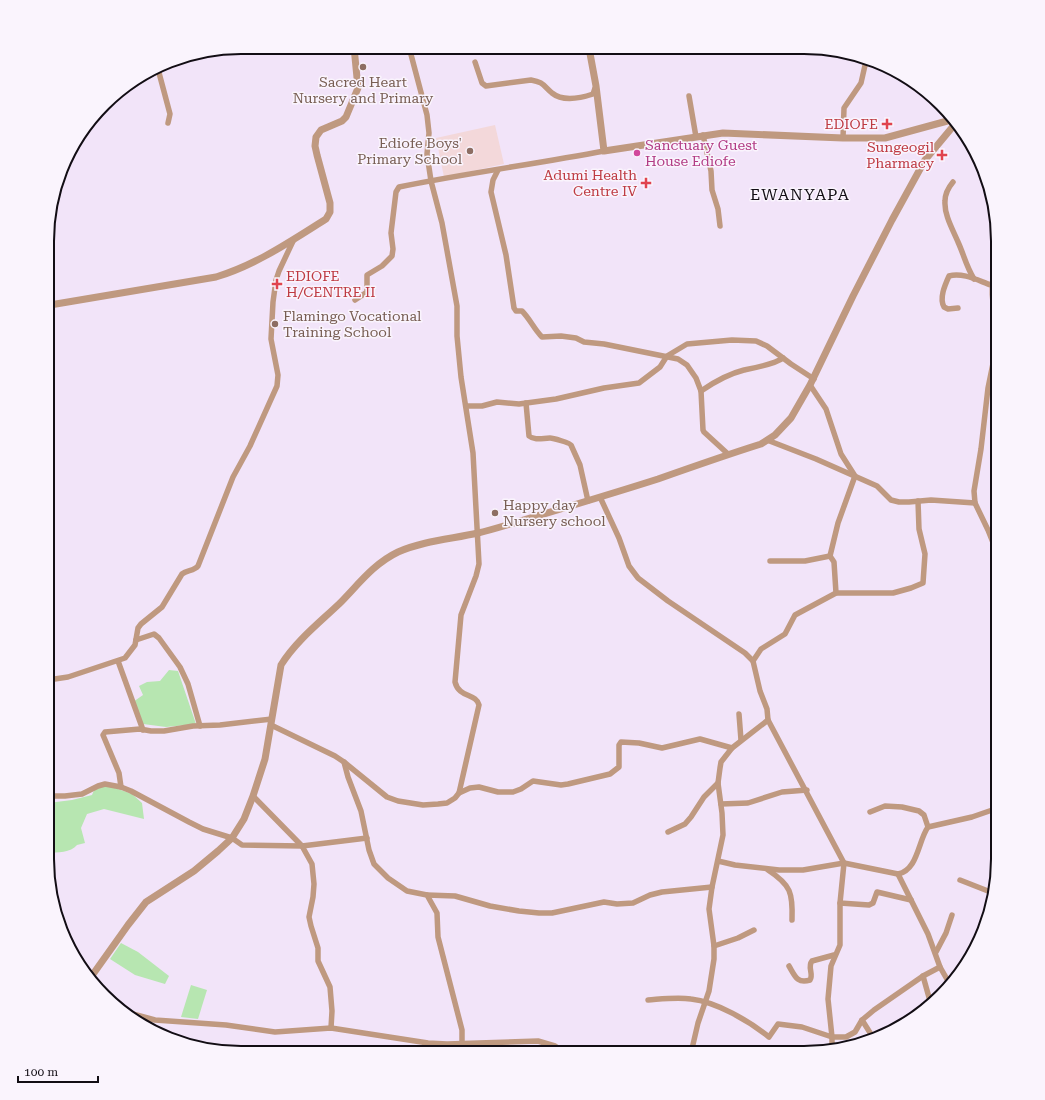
<svg xmlns="http://www.w3.org/2000/svg" width="1045" height="1100" viewBox="0 0 1045 1100" font-family="'Roboto Serif',serif">
  <rect width="100%" height="100%" fill="#f2e4f9"/>
  <path fill="#f3d8da" d="M495 125 504 164 444 177 436 138Z"/>
  <g fill="#b7e6b1">
    <path d="M169 670 178 671 196 724 166 727 143 724 133 702 143 695 139 686 147 682 160 681Z"/>
    <path d="M107 785 132 794 142 803 144 819 104 809 87 814 81 828 85 843 77 845C71 853 57 852 48 853V803L72 800 92 795 95 788Z"/>
    <path d="M121 943 138 952 169 976 165 984 135 975 110 959Z"/>
    <path d="M191 985 207 990 198 1019 181 1017Z"/>
  </g>
  <g fill="none" stroke-linecap="round" stroke-linejoin="round">
    <g stroke="#bf9980" stroke-width="5.5">
      <path d="M409 47 427 115 429 133 427 154 431 181 442 223 457 306V336L461 377 473 453 479 564 476 576 461 615 455 682C459 698 476 693 479 705L459 793"/>
      <path d="M475 62 482 83 486 86 531 80C543 82 543 85 552 93 563 102 581 98 593 94L595 88"/>
      <path d="M158 69 170 114 168 123"/>
      <path d="M689 96 696 137"/>
      <path d="M703 135 711 171 712 190 718 209 720 226"/>
      <path d="M843 138 844 108 861 83 866 61"/>
      <path d="M498 170 493 180 491 192 506 255 514 308 516 311H522C530 319 534 329 542 337L561 336 576 338 584 342 604 344 678 359 687 365 696 378 701 391 703 430 704 432 728 454"/>
      <path d="M953 182C948 188 945 193 945 201 944 215 953 230 958 242 964 255 966 266 974 279"/>
      <path d="M998 262C988 285 993 306 998 330"/>
      <path d="M355 300 367 292V275L382 266 392 256 393 249 391 233 396 192 399 187C467 173 536 164 604 151"/>
      <path d="M958 308 948 309 944 307C939 298 945 285 949 276 963 272 979 281 991 285"/>
      <path d="M998 339 988 388 981 449 974 491 975 503 988 530 998 555"/>
      <path d="M810 385 826 409 841 454 855 476 838 523 830 556 834 562 836 593"/>
      <path d="M701 391C714 382 728 374 744 370 754 368 775 364 783 358"/>
      <path d="M526 403 529 436C535 441 543 438 550 438 553 438 570 443 571 445L580 465 588 501"/>
      <path d="M466 406H482L497 402 519 404 556 399 604 388 639 383 660 367 667 356 687 344 732 340 756 341 767 346 791 364 814 379"/>
      <path d="M767 440 816 459 877 486 891 500 899 502H909L931 500 975 503"/>
      <path d="M600 497 619 538 629 566 638 578 668 601 745 653 753 661 760 691 767 709 768 720 844 863 840 903V945L831 966 828 999 832 1037V1049"/>
      <path d="M770 561H805L830 556"/>
      <path d="M136 640 154 634 159 638 180 667 188 684 200 726"/>
      <path d="M118 661 143 730"/>
      <path d="M753 661 761 649 785 634 795 615 836 593H893L911 588 923 583 925 554 919 529 918 501"/>
      <path d="M48 680 68 677 125 658 135 645 138 628 141 624 162 607 182 574C187 570 194 571 198 566L233 477 250 446 277 386 278 375 271 339 273 302 276 280 279 271 294 239"/>
      <path d="M739 714 741 740"/>
      <path d="M271 725 335 756 344 762 387 797 398 801 423 805 438 804 447 803 455 798 459 793 470 788 479 787 498 792H513L521 789 533 781 561 785 568 784 610 774 619 767V745L621 742 639 743 662 748 700 739 732 748"/>
      <path d="M344 762 348 777 361 811 369 850 374 864 388 878 407 891 427 895 437 913 438 937 462 1030V1044L459 1053"/>
      <path d="M121 787 119 773 103 735 105 732 140 729 151 731H164L193 726 220 725 272 719"/>
      <path d="M48 796H65L82 794 98 786 105 784 121 787 131 791 189 822 203 829 232 838 242 845 302 846 367 838"/>
      <path d="M253 796 302 846 312 864 314 884 313 897 309 917 311 926 318 948V961L330 987 332 1011 331 1028"/>
      <path d="M721 804 748 803 782 792 807 790"/>
      <path d="M870 812 885 806 902 807 919 811 924 815 928 827"/>
      <path d="M668 832 685 824 691 817 704 797 718 783"/>
      <path d="M718 861 735 865 779 870H803L844 863 898 874C918 870 918 841 928 827L972 817 998 808"/>
      <path d="M768 870C791 885 793 893 792 920"/>
      <path d="M898 874 928 934 940 967 948 981"/>
      <path d="M960 880 988 891 991 893"/>
      <path d="M427 895 455 896 490 906 519 911 539 913H552L604 902 617 904 633 903 650 895 662 892 712 887"/>
      <path d="M840 903 869 905 873 903 877 892 911 900"/>
      <path d="M714 946 738 938 754 930"/>
      <path d="M936 952 946 933 952 915"/>
      <path d="M789 966C795 976 797 984 810 980 814 974 807 967 812 961L834 955"/>
      <path d="M923 976 930 1001"/>
      <path d="M648 1000C662 999 677 997 691 999 717 1002 749 1021 769 1037L778 1024 802 1027 832 1037H846L855 1032 862 1020 874 1010 923 976 940 967"/>
      <path d="M129 1013 155 1020 226 1025 275 1032 331 1028 428 1043 447 1044 538 1041 555 1046 565 1053"/>
      <path d="M862 1020 874 1039"/>
      <path d="M691 1053 698 1023 709 991 714 959V946L709 909 712 887 723 835 722 813 718 783 720 768 721 762 732 748 768 720"/>
    </g>
    <g stroke="#bf9980" stroke-width="7">
      <path d="M589 48 596 86 604 151 723 133 843 138H885L951 120"/>
      <path d="M50 305 216 277C256 265 291 241 326 219L330 212V203L317 155 315 146 316 137 321 130 342 121 346 117 358 88 354 47"/>
      <path d="M91 977 128 925 146 902 194 871 218 851 232 838 244 819 253 796 265 759 281 665C296 641 319 623 339 604 358 585 373 564 398 552 423 541 451 539 478 533 487 531 497 528 507 525 557 510 608 495 658 479 692 467 726 455 761 444L775 435 791 418 810 385 853 296 892 220 925 160 955 124"/>
    </g>
  </g>
  <g fill="#8d6e63" stroke="#faf4fd" stroke-width="1.5">
    <circle cx="363" cy="67" r="4"/>
    <circle cx="470" cy="151" r="4"/>
    <circle cx="275" cy="324" r="4"/>
    <circle cx="495" cy="513" r="4"/>
  </g>
  <g fill="#e0444e" stroke="#faf4fd" stroke-width="1.5">
    <path d="M885 118h4v4h4v4h-4v4h-4v-4h-4v-4h4z"/>
    <path d="M940 149h4v4h4v4h-4v4h-4v-4h-4v-4h4z"/>
    <path d="M644 177h4v4h4v4h-4v4h-4v-4h-4v-4h4z"/>
    <path d="M275 278h4v4h4v4h-4v4h-4v-4h-4v-4h4z"/>
  </g>
  <circle fill="#d1479c" stroke="#faf4fd" stroke-width="1.5" cx="637" cy="153" r="4"/>
  <g text-anchor="middle" stroke-width="3" stroke-linejoin="round" paint-order="stroke">
    <g font-size="14" fill="#785e54" stroke="#faf4fd" text-anchor="start">
      <text x="363" y="87" text-anchor="middle">Sacred Heart<tspan x="363" dy="16">Nursery and Primary</tspan></text>
      <text x="462" y="148" text-anchor="end">Ediofe Boys'<tspan x="462" dy="16">Primary School</tspan></text>
      <text x="283" y="321">Flamingo Vocational<tspan x="283" dy="16">Training School</tspan></text>
      <text x="503" y="510">Happy day<tspan x="503" dy="16">Nursery school</tspan></text>
    </g>
    <g font-size="14" fill="#be3a42" stroke="#faf4fd" text-anchor="end">
      <text x="878" y="129">EDIOFE</text>
      <text x="934" y="152">Sungeogil<tspan x="934" dy="16">Pharmacy</tspan></text>
      <text x="637" y="180">Adumi Health<tspan x="637" dy="16">Centre IV</tspan></text>
      <text x="286" y="281" text-anchor="start">EDIOFE<tspan x="286" dy="16">H/CENTRE II</tspan></text>
    </g>
    <g font-size="14" fill="#b23c85" stroke="#faf4fd" text-anchor="start">
      <text x="645" y="150">Sanctuary Guest<tspan x="645" dy="16">House Ediofe</tspan></text>
    </g>
    <g font-size="16" letter-spacing="1" fill="#120d14" stroke="#faf4fd">
      <text x="800" y="200">EWANYAPA</text>
    </g>
  </g>
  <path d="M0 0H1045V1100H0ZM241 54H804A187 187 0 0 1 991 241V859A187 187 0 0 1 804 1046H241A187 187 0 0 1 54 859V241A187 187 0 0 1 241 54Z" fill="#faf4fd" fill-rule="evenodd"/>
  <path fill="none" stroke="#120d14" stroke-width="2" d="M241 54H804A187 187 0 0 1 991 241V859A187 187 0 0 1 804 1046H241A187 187 0 0 1 54 859V241A187 187 0 0 1 241 54Z"/>
  <path d="M18 1076v6h80v-6" fill="none" stroke="#120d14" stroke-width="2"/>
  <text x="24" y="1076" font-size="12" fill="#120d14" stroke="#faf4fd" stroke-width="3" paint-order="stroke">100 m</text>
</svg>
